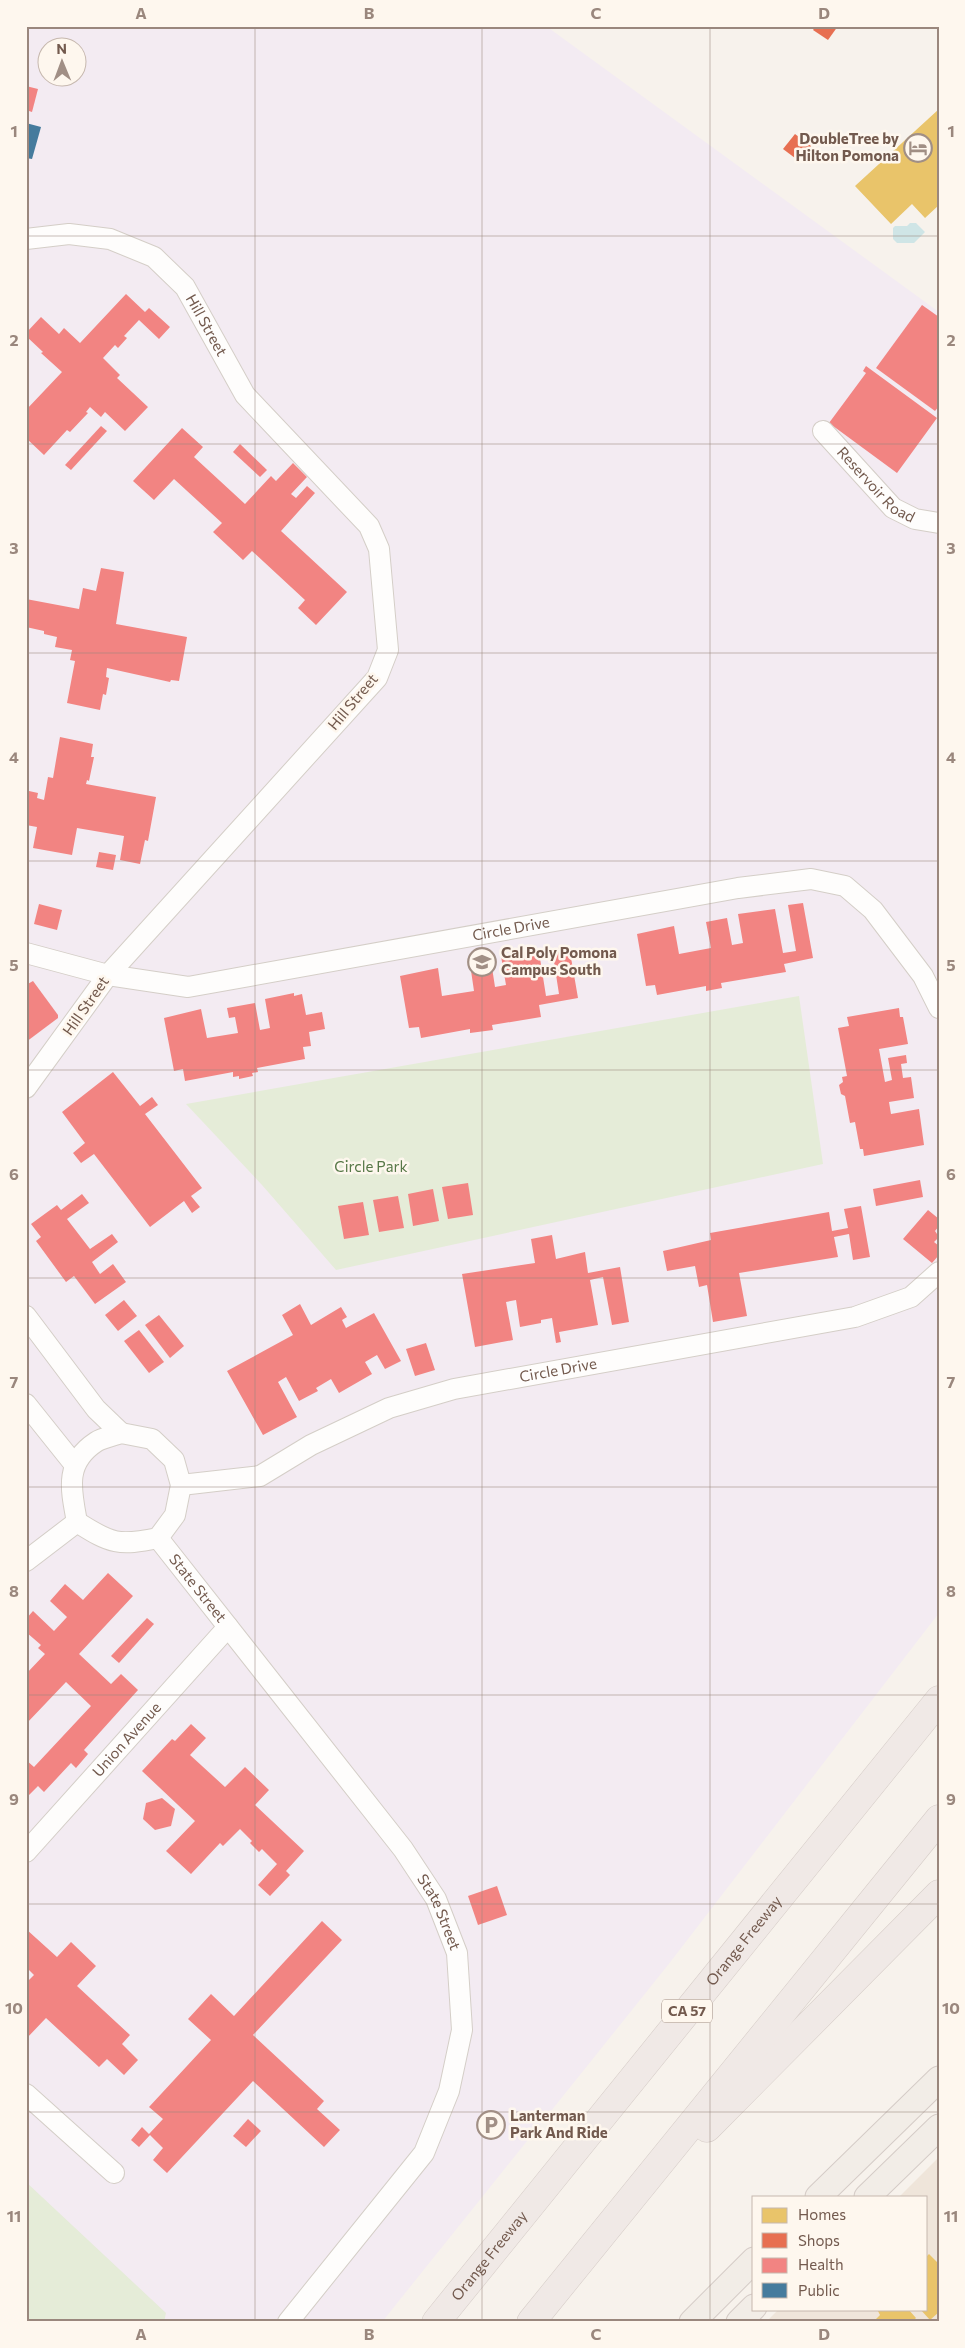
<svg xmlns="http://www.w3.org/2000/svg" width="965" height="2348" viewBox="0 0 965 2348" font-family="Commissioner,sans-serif">
  <rect width="100%" height="100%" fill="#f7f2ec"/>
  <path fill="#efe5da" d="M939 2157V2322H766L779 2309H926V2197H899Z"/>
  <path fill="#f3ebf2" fill-rule="evenodd" d="M26 26H546L939 312V1613L668 1965 382 2322H26ZM48 48H78V78H48Z"/>
  <g fill="#e5ecd8">
    <path d="M799 996 823 1164 336 1270 262 1185 186 1104Z"/>
    <path d="M26 2182 166 2313 164 2322H26Z"/>
  </g>
  <path fill="#cfe5e6" d="M910 223H916L925 232 914 243H897L893 239V228L895 226H907Z"/>
  <g fill="#e9c46a">
    <path d="M939 109V205L925 218 912 204 891 224 855 186Z"/>
    <path d="M929 2254 939 2264V2312L930 2320 920 2309H926V2257Z"/>
    <path d="M877 2309H908L916 2318 912 2322H873L880 2315Z"/>
  </g>
  <g fill="#e76f51">
    <path d="M816 26H838L828 40 813 30Z"/>
    <path d="M795 134 811 146 799 161 783 149Z"/>
  </g>
  <g fill="#f28482">
    <path d="M26 86 38 89 32 112 26 110Z"/>
    <path d="M126 294 145 312 149 308 170 327 159 339 139 320 124 336 127 338 118 348 115 345 103 358 120 375 117 378 148 407 125 431 105 412 101 417 90 407 86 412 88 413 70 432 67 430 44 455 26 438V410L62 372 41 353 43 352 26 336V333L41 317 59 334 64 328 80 343Z"/>
    <path d="M922 305 939 317V406L935 411 876 368Z"/>
    <path d="M866 366 937 418 897 473 829 423 866 373 863 371Z"/>
    <path d="M101 426 107 431 71 470 65 465Z"/>
    <path d="M182 428 203 447 194 457 245 504 271 476 276 481 293 463 307 477 291 494 296 498 307 486 315 493 281 531 347 592 316 625 298 608 305 600 252 551 243 560 213 532 222 523 174 479 154 500 133 481Z"/>
    <path d="M240 444 267 470 260 477 233 452Z"/>
    <path d="M101 568 124 572 116 624 187 637 179 681 171 680 170 682 107 668 106 677 109 678 106 695 103 694 100 710 67 703 75 661 70 660 72 650 55 647 57 637 44 634V631L26 627V599L79 609 83 588 96 591Z"/>
    <path d="M60 737 93 744 91 757H94L89 781 87 780 86 784 156 797 148 841 145 840 140 864 120 860 124 836 77 828 72 855 33 848 37 827 26 825V797H28L29 791 38 793 37 798 44 800 48 777 53 778Z"/>
    <path d="M99 852 116 855 113 870 96 867Z"/>
    <path d="M803 903 813 958 784 964 786 972 721 983 722 988 706 991V986L657 995 655 985 646 986 637 934 674 926 679 954 711 948 706 922 727 918 732 945 743 943 738 914 775 909 783 953 796 951 788 905Z"/>
    <path d="M39 904 62 910 57 930 34 924Z"/>
    <path d="M569 946 578 998 539 1005 541 1017 492 1025 493 1030 470 1033V1029L421 1038 419 1027 409 1028 400 976 438 968 442 996 474 991 470 964 491 961 495 987 506 985 501 956 530 951V953L539 952 546 996 559 994 552 949Z"/>
    <path d="M33 981 58 1015V1018L26 1042V985Z"/>
    <path d="M294 993V996L302 994 306 1015 322 1012 325 1029 309 1032 311 1046 303 1047 305 1059 257 1068 258 1072 252 1073 253 1076 239 1079V1076L233 1077V1072L185 1081 183 1069 174 1071 164 1018 201 1009 207 1038 238 1033 235 1017 229 1018 227 1008 255 1003 260 1030 270 1028 265 999Z"/>
    <path d="M899 1008 900 1017H903L908 1044 879 1049 885 1082 892 1080 888 1058 906 1055 907 1063 901 1064 903 1078 911 1077 914 1098 889 1102 891 1114 919 1109 924 1145 864 1156 863 1149H860L855 1122 850 1123 845 1096 841 1094 839 1085 843 1082 842 1077 847 1076 838 1028 849 1026 847 1017Z"/>
    <path d="M113 1072 140 1106 152 1097 158 1105 145 1114 202 1188 191 1196 200 1207 192 1213 184 1201 150 1227 94 1154 81 1163 73 1153 85 1143 62 1112Z"/>
    <path d="M920 1180 923 1197 876 1206 873 1189Z"/>
    <path d="M468 1183 473 1215 448 1219 442 1187Z"/>
    <path d="M433 1189 439 1221 413 1226 408 1194Z"/>
    <path d="M82 1194 89 1203 67 1219 90 1249 112 1234 118 1242 92 1262 100 1274 113 1264 126 1282 95 1304 74 1276 66 1282 36 1241 41 1237 31 1224 57 1205 61 1210Z"/>
    <path d="M398 1196 404 1228 379 1232 373 1200Z"/>
    <path d="M363 1202 369 1235 344 1239 338 1206Z"/>
    <path d="M861 1206 870 1257 853 1260 849 1234 834 1237 838 1257 739 1273 747 1316 713 1322 707 1285 699 1287 695 1266 667 1271 663 1251 711 1240 710 1233 829 1212 832 1231 848 1228 844 1209Z"/>
    <path d="M928 1210 939 1219V1226L935 1231 939 1237 934 1242 939 1246V1255L932 1263 903 1239Z"/>
    <path d="M552 1235 556 1259 585 1252 588 1273 620 1267 629 1322 612 1325 603 1277 590 1280 598 1325 559 1332 561 1342 556 1343 552 1318 541 1320V1323L520 1327 516 1300 506 1302 513 1340 475 1347 462 1274 535 1263 531 1239Z"/>
    <path d="M124 1300 137 1316 118 1331 105 1315Z"/>
    <path d="M300 1304 311 1325 341 1307 347 1317 342 1320 346 1328 374 1313 401 1361 385 1369 377 1355 365 1362 372 1374 339 1393 331 1379 316 1388 318 1391 299 1401 286 1377 278 1382 297 1417 263 1435 227 1371 293 1335 282 1315Z"/>
    <path d="M159 1315 184 1346 170 1358 145 1325Z"/>
    <path d="M139 1330 164 1362 149 1373 124 1341Z"/>
    <path d="M426 1343 435 1370 415 1376 406 1349Z"/>
    <path d="M108 1573 133 1596 79 1654 111 1684 121 1674 138 1690 84 1750 88 1754 76 1768 71 1763 44 1792 38 1786 26 1798V1760L34 1767 91 1706 66 1682 26 1724V1674L45 1654 38 1648 41 1645 26 1632V1619L33 1611 54 1631 67 1617 50 1601 65 1584 83 1600Z"/>
    <path d="M147 1618 154 1624 119 1663 111 1656Z"/>
    <path d="M191 1724 206 1738 190 1755 225 1787 245 1767 269 1790 255 1805 304 1851 286 1871 290 1875 270 1896 258 1885 277 1864 262 1849 259 1852 250 1843 252 1841 240 1829 223 1846 220 1843 191 1874 166 1851 195 1821 142 1771 172 1739 175 1741Z"/>
    <path d="M162 1798 175 1809 171 1826 155 1830 143 1819 146 1803Z"/>
    <path d="M497 1886 507 1915 478 1925 468 1896Z"/>
    <path d="M322 1921 342 1940 253 2035 324 2101 317 2109 340 2130 324 2147 253 2081 167 2173 153 2160 163 2148 150 2135 139 2147 131 2140 142 2127 149 2134 163 2119 149 2107 211 2040 188 2019 211 1994 234 2016Z"/>
    <path d="M26 1929 57 1957 71 1942 96 1966 77 1986 130 2035 122 2044 138 2060 124 2075 107 2059 99 2067 46 2018 26 2039V1983L34 1975 26 1967Z"/>
    <path d="M248 2119 261 2131 246 2147 233 2136Z"/>
  </g>
  <path fill="#457b9d" d="M26 123 41 127 32 159 26 158Z"/>
  <g fill="none" stroke-linecap="round" stroke-linejoin="round">
    <defs>
      <g id="minor">
        <path id="s1" d="M26 239 69 234 110 239 154 257 185 287 245 395 369 526 379 549 388 650 377 678 108 975 26 1088"/>
        <path id="s2" d="M823 431 893 508 915 519 939 523"/>
        <path id="s3" d="M26 953 108 975 188 987 738 888 811 879 845 886 873 910 923 976 939 1008"/>
        <path d="M26 1316 96 1409 121 1433"/>
        <path d="M26 1404 74 1464"/>
        <path d="M121 1433 152 1439 174 1460 181 1485 175 1515 158 1538C119 1546 111 1544 77 1522 71 1490 64 1463 96 1442 102 1438 113 1436 121 1433Z"/>
        <path id="s4" d="M181 1485 260 1476 311 1445 389 1408 454 1389 855 1317 911 1297 939 1272"/>
        <path id="s5" d="M158 1538 403 1849 436 1899 457 1953 462 2030 449 2091 424 2153 288 2322"/>
        <path d="M26 1561 77 1522"/>
        <path id="s6" d="M26 1852 228 1627"/>
        <path d="M26 2094 114 2173"/>
      </g>
      <g id="major">
        <path d="M818 2197 939 2079"/>
        <path d="M867 2197 939 2127"/>
        <path d="M692 2322 754 2260"/>
        <path d="M739 2322 754 2307"/>
      </g>
      <g id="highway">
        <path d="M707 2128 939 1894"/>
        <path id="s7" d="M436 2322 939 1700"/>
        <path d="M531 2322 939 1819"/>
      </g>
    </defs>
    <use href="#minor" stroke="#d4cec7" stroke-width="22"/>
    <use href="#major" stroke="#d5ccc7" stroke-width="27"/>
    <use href="#highway" stroke="#d5ccc7" stroke-width="29"/>
    <use href="#minor" stroke="#fefdfc" stroke-width="20"/>
    <use href="#major" stroke="#f2ede7" stroke-width="25"/>
    <use href="#highway" stroke="#f0e9e6" stroke-width="28"/>
  </g>
  <path fill="none" stroke="#9a877d" stroke-width="1" stroke-opacity="0.55" d="M255 26V2322M482 26V2322M710 26V2322M26 236H939M26 444H939M26 653H939M26 861H939M26 1070H939M26 1278H939M26 1487H939M26 1695H939M26 1904H939M26 2112H939"/>
  <defs>
    <symbol id="hotel-ring" viewBox="-11 -11 22 22"><circle r="9.5" fill="#fef7ee" stroke="#a18f85" stroke-width="1.5"/><path d="M-6-4.5h1.5V1H6V5H4.5V3h-9V5H-6ZM-4 0a1.8 1.8 0 1 1 3.6 0ZM.5 0V-2.5h3Q6-2.5 6 0Z" fill="#a18f85"/></symbol>
    <symbol id="university-ring" viewBox="-11 -11 22 22"><circle r="9.5" fill="#fef7ee" stroke="#a18f85" stroke-width="1.5"/><path d="M0-5L7-2L0 1L-7-2ZM-4 1L0 2.5L4 1V4Q0 6-4 4Z" fill="#a18f85"/></symbol>
    <symbol id="parking-ring" viewBox="-11 -11 22 22"><circle r="9.5" fill="#fef7ee" stroke="#a18f85" stroke-width="1.5"/><path d="M-3.5-5.5H1a3.5 3.5 0 0 1 0 7H-1V5.5H-3.5ZM-1-3.4V-.6H.8a1.4 1.4 0 0 0 0-2.8Z" fill="#a18f85"/></symbol>
  </defs>
  <g fill-rule="evenodd">
    <use href="#hotel-ring" x="902" y="132" width="32" height="32"/>
    <use href="#university-ring" x="466" y="946" width="32" height="32"/>
    <use href="#parking-ring" x="475" y="2109" width="32" height="32"/>
  </g>
  <g text-anchor="middle" stroke-width="5" stroke-linejoin="round" paint-order="stroke">
    <rect fill="#fef7ee" stroke="#9d897e" stroke-width="1" x="662" y="1999.5" width="50" height="23" rx="4"/>
    <g font-size="14" font-weight="bold" fill="#735a4e">
      <text x="687" y="2016">CA 57</text>
    </g>
    <g font-size="15" font-weight="bold" fill="#735a4e" stroke="#fef7ee" text-anchor="start">
      <text x="899" y="144" text-anchor="end">DoubleTree by<tspan x="899" dy="17">Hilton Pomona</tspan></text>
      <text x="501" y="958">Cal Poly Pomona<tspan x="501" dy="17">Campus South</tspan></text>
      <text x="510" y="2121">Lanterman<tspan x="510" dy="17">Park And Ride</tspan></text>
    </g>
    <g font-size="15" fill="#735a4e" stroke="#fef7ee">
      <text dy="5" stroke="none"><textPath href="#s1" startOffset="219">Hill Street</textPath></text>
      <text dy="5" stroke="none"><textPath href="#s2" startOffset="76">Reservoir Road</textPath></text>
      <text transform="translate(353 702) rotate(-50)" y="5">Hill Street</text>
      <text dy="5" stroke="none"><textPath href="#s3" startOffset="494">Circle Drive</textPath></text>
      <text transform="translate(86 1006) rotate(-55)" y="5">Hill Street</text>
      <text dy="5" stroke="none"><textPath href="#s4" startOffset="399">Circle Drive</textPath></text>
      <text dy="5" stroke="none"><textPath href="#s5" startOffset="64">State Street</textPath></text>
      <text dy="5" stroke="none"><textPath href="#s6" startOffset="151">Union Avenue</textPath></text>
      <text dy="5" stroke="none"><textPath href="#s5" startOffset="469">State Street</textPath></text>
      <text dy="5" stroke="none"><textPath href="#s7" startOffset="490">Orange Freeway</textPath></text>
      <text dy="5" stroke="none"><textPath href="#s7" startOffset="85">Orange Freeway</textPath></text>
    </g>
    <g font-size="15" fill="#577847" stroke="#fef7ee">
      <text x="371" y="1172">Circle Park</text>
    </g>
  </g>
  <rect width="965" height="2348" fill="none" stroke="#fef7ee" stroke-width="55"/>
  <rect x="752" y="2196" width="175" height="115" fill="#fef7ee" stroke="#c6b8ae"/>
  <rect x="762" y="2208" width="25" height="15" fill="#e9c46a" stroke="#c6b8ae"/>
  <text x="798" y="2220" font-size="15" fill="#735a4e">Homes</text>
  <rect x="762" y="2233" width="25" height="15" fill="#e76f51" stroke="#c6b8ae"/>
  <text x="798" y="2246" font-size="15" fill="#735a4e">Shops</text>
  <rect x="762" y="2258" width="25" height="15" fill="#f28482" stroke="#c6b8ae"/>
  <text x="798" y="2270" font-size="15" fill="#735a4e">Health</text>
  <rect x="762" y="2283" width="25" height="15" fill="#457b9d" stroke="#c6b8ae"/>
  <text x="798" y="2296" font-size="15" fill="#735a4e">Public</text>
  <g transform="translate(62 62) rotate(359)"><circle r="24" fill="#fef7ee" stroke="#c6b8ae"/>
  <path d="M0-4L9 19L0 12L-9 19Z" fill="#a18f85"/>
  <text y="-8" font-size="14" font-weight="bold" text-anchor="middle" fill="#735a4e">N</text>
  </g>
  <rect x="28" y="28" width="910" height="2292" fill="none" stroke="#9a877d" stroke-width="2"/>
  <g font-size="16" text-anchor="middle" font-weight="bold" fill="#9a877d">
    <text x="141" y="19">A</text>
    <text x="369" y="19">B</text>
    <text x="596" y="19">C</text>
    <text x="824" y="19">D</text>
    <text x="14" y="137">1</text>
    <text x="951" y="137">1</text>
    <text x="14" y="346">2</text>
    <text x="951" y="346">2</text>
    <text x="14" y="554">3</text>
    <text x="951" y="554">3</text>
    <text x="14" y="763">4</text>
    <text x="951" y="763">4</text>
    <text x="14" y="971">5</text>
    <text x="951" y="971">5</text>
    <text x="14" y="1180">6</text>
    <text x="951" y="1180">6</text>
    <text x="14" y="1388">7</text>
    <text x="951" y="1388">7</text>
    <text x="14" y="1597">8</text>
    <text x="951" y="1597">8</text>
    <text x="14" y="1805">9</text>
    <text x="951" y="1805">9</text>
    <text x="14" y="2014">10</text>
    <text x="951" y="2014">10</text>
    <text x="14" y="2222">11</text>
    <text x="951" y="2222">11</text>
    <text x="141" y="2340">A</text>
    <text x="369" y="2340">B</text>
    <text x="596" y="2340">C</text>
    <text x="824" y="2340">D</text>
  </g>
</svg>
